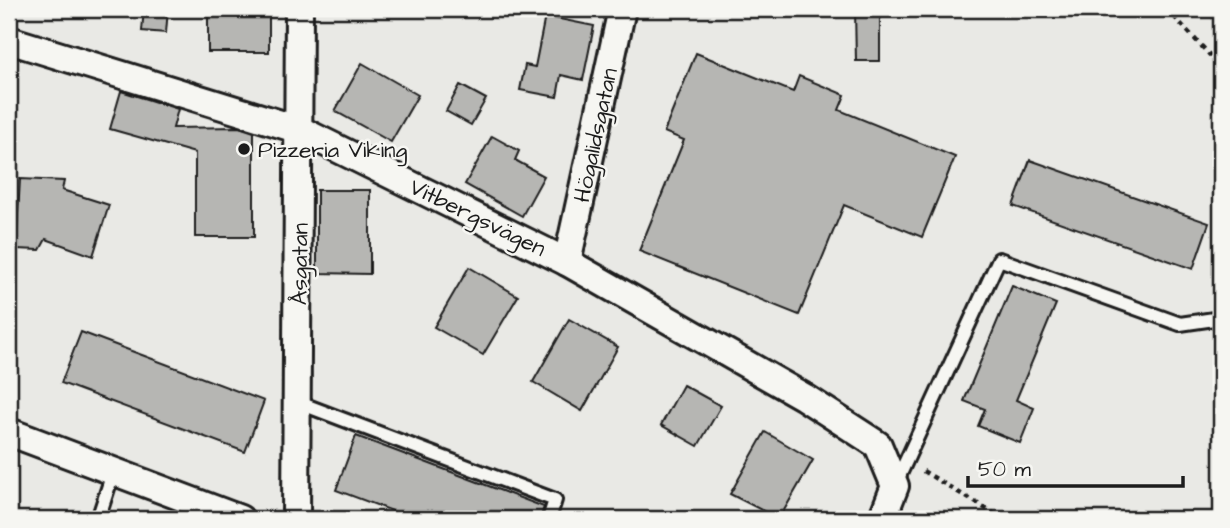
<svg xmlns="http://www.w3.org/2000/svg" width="1230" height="528" viewBox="0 0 1230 528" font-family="'Architects Daughter',sans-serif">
  <rect width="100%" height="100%" fill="#e9e9e5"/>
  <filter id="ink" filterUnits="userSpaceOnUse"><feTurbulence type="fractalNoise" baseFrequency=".0143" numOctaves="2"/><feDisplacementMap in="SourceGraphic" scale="14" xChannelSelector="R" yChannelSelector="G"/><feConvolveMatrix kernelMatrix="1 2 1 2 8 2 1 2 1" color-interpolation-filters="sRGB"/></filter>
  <g filter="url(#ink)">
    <g fill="#b6b6b3" stroke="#1c1c1c" stroke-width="2">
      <path d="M144 9H168L166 33 142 31Z"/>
      <rect x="208" y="9" width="61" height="43"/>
      <path d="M855 9H880V61H856Z"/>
      <path d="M545 16 594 26 583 80 561 75 557 97 520 90 525 65 535 67Z"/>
      <path d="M696 53 793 92 799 76 845 95 839 110 955 157 922 237 844 205 799 315 639 251 684 140 664 132Z"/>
      <path d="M362 63 418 95 391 142 335 111Z"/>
      <path d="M460 85 486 99 471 125 446 111Z"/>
      <path d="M121 91 178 109 173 128 239 127 254 132V237H195V153L110 129Z"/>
      <path d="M492 136 519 151 515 160 544 176 522 216 465 184Z"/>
      <path d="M1030 160 1209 223 1193 269 1013 206Z"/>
      <path d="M20 179 64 181 62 190 109 205 93 256 46 239 40 250 16 249Z"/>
      <path d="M317 190H370V274L317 273Z"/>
      <path d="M469 267 518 296 483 355 434 327Z"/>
      <path d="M1012 286 1056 304 1016 400 1034 408 1020 443 978 426 985 409 964 401Z"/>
      <path d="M569 319 618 347 582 411 533 382Z"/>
      <path d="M81 332 264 401 245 452 61 383Z"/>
      <path d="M683 385 721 406 698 446 661 425Z"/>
      <path d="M765 432 813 460 779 519 730 494Z"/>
      <path d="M356 436 544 507 540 519H414L336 490Z"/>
    </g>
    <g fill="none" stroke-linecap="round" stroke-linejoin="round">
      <defs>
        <g id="lane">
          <path d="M297 402 555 500 549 519"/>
          <path d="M895 485 999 259 1180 324 1221 318"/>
          <path d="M98 519 113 473"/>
        </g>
        <g id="street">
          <path d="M9 40 300 130 567 262 804 397 878 445 895 486 882 519"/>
          <path d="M567 262 622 9"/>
          <path d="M9 432 240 519"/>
          <path d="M296 519 299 9"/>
        </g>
      </defs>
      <use href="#lane" stroke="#1c1c1c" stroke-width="18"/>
      <use href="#street" stroke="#1c1c1c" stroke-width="32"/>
      <g stroke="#1c1c1c" stroke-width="4.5" stroke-dasharray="5 5" stroke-linecap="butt">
        <path d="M1167 9 1221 67"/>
        <path d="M923 471 1003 519"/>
      </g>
      <use href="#lane" stroke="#f6f6f2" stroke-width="12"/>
      <use href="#street" stroke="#f6f6f2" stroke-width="26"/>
    </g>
  </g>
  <circle fill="#1c1c1c" stroke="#f6f6f2" stroke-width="2.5" cx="244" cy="149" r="7"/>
  <g text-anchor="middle" stroke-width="5" stroke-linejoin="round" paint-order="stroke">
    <g font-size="23" fill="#1c1c1c" stroke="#f6f6f2">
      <text transform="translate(595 135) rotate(-78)" y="8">Högalidsgatan</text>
      <text transform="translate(478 217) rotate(26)" y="8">Vitbergsvägen</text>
      <text transform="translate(299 264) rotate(-89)" y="8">Åsgatan</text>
    </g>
    <g font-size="23" fill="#1c1c1c" stroke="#f6f6f2" text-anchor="start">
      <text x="258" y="157">Pizzeria Viking</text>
    </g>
  </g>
  <rect width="1230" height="528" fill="none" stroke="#f6f6f2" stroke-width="35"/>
  <rect x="18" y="18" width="1195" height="493" fill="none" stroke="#1c1c1c" stroke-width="2.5" filter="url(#ink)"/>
  <path d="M968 476v10h215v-10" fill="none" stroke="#1c1c1c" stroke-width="3.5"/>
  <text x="978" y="476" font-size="21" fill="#1c1c1c" stroke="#f6f6f2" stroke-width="5" paint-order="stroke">50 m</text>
</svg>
